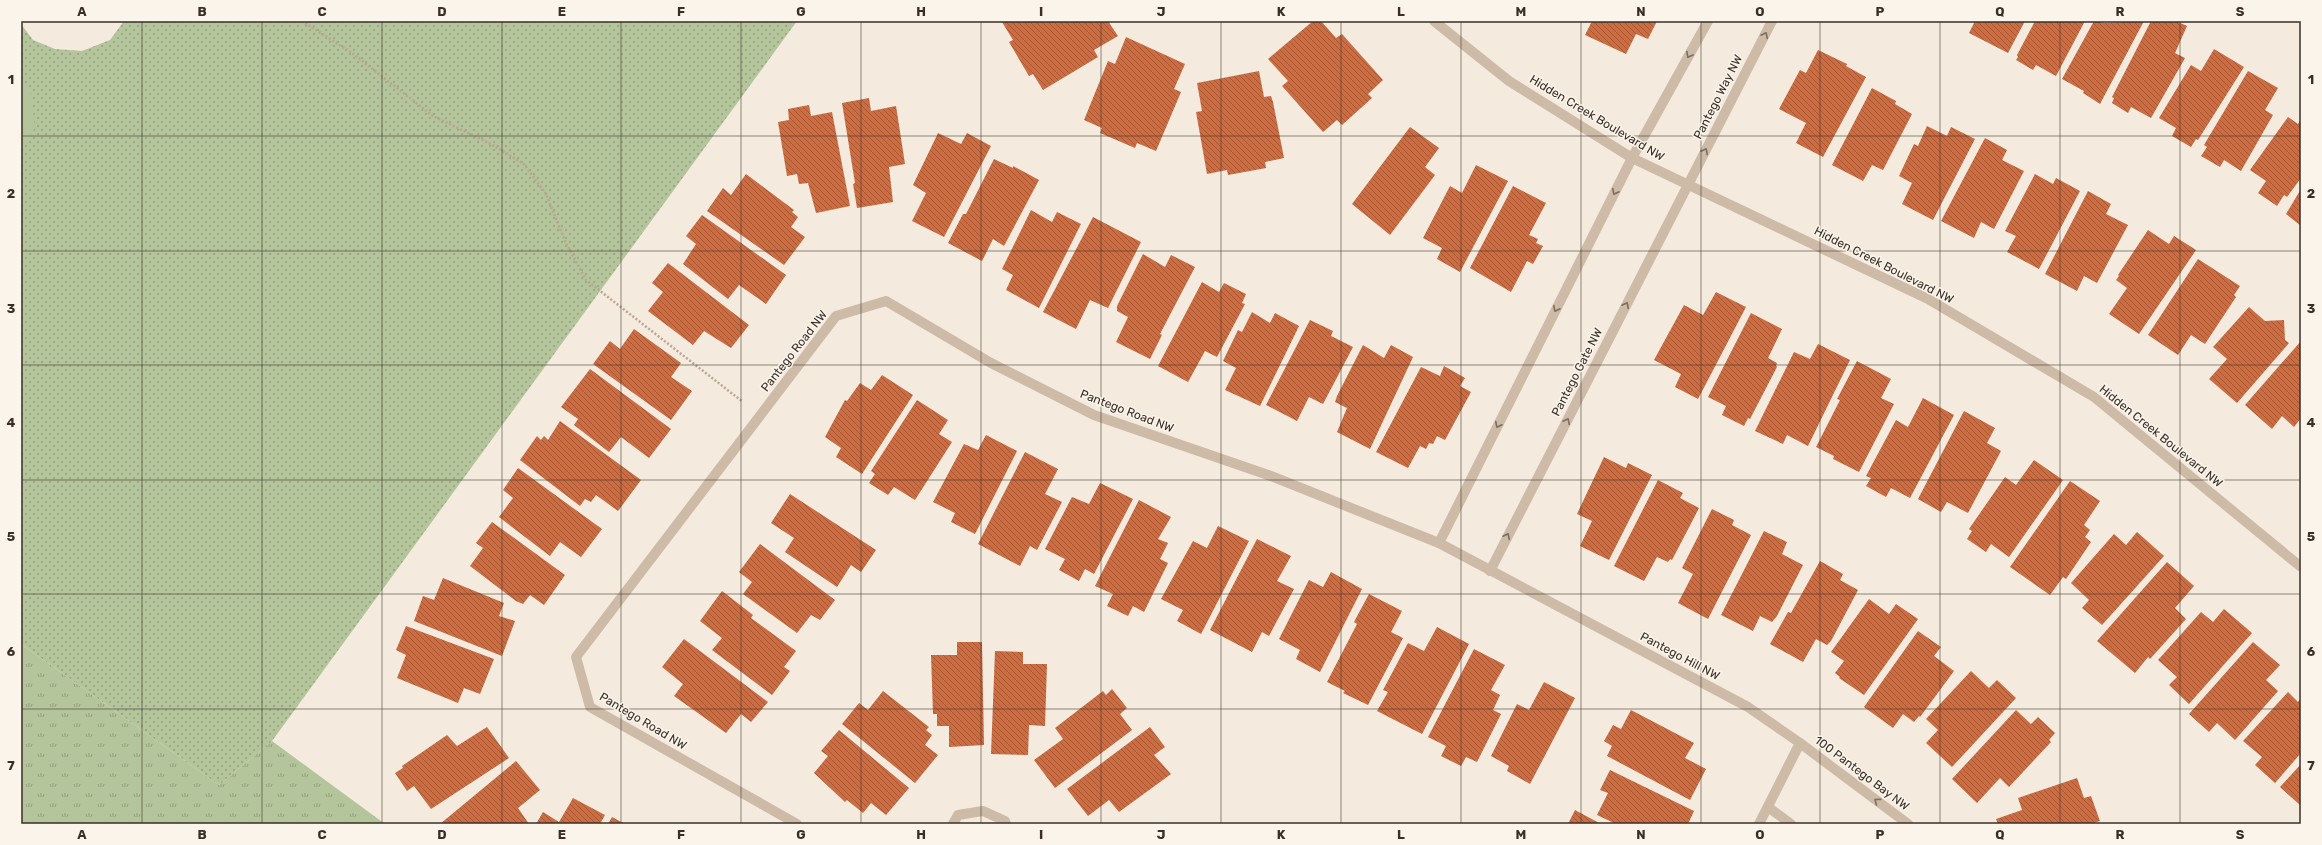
<svg xmlns="http://www.w3.org/2000/svg" width="2322" height="845" viewBox="0 0 2322 845" font-family="Rubik,sans-serif">
  <defs>
    <pattern id="grass-tufts" width="24" height="20" patternUnits="userSpaceOnUse"><rect width="24" height="20" fill="#b4c49b"/><path d="M3 7l-1-3M5 7V3M7 7l1-3M15 17l-1-3M17 17v-4M19 17l1-3" fill="none" stroke="#93a07e"/></pattern>
    <pattern id="park-dots" width="8" height="8" patternUnits="userSpaceOnUse"><rect width="8" height="8" fill="#b4c49b"/><path d="M2 2h.1M6 6h.1" fill="none" stroke="#93a07e" stroke-width="1.8" stroke-linecap="round"/></pattern>
    <pattern id="building-back-hatch" width="6" height="6" patternUnits="userSpaceOnUse"><rect width="6" height="6" fill="#cd6c41"/><path d="M-1 5l2 2M0 0l6 6M5-1l2 2" fill="none" stroke="#a75936"/></pattern>
  </defs>
  <rect width="100%" height="100%" fill="#f4eadd"/>
  <path fill="url(#grass-tufts)" d="M21 644 219 785 272 741 385 824H21Z"/>
  <path fill="url(#park-dots)" d="M124 21H797L272 741 219 785 21 644V24L33 40 55 49 82 51 110 40Z"/>
  <path fill="#b4c49b" d="M21 82 30 88 35 128 21 148Z"/>
  <g fill="url(#building-back-hatch)">
    <path d="M1004 21H1108L1118 36 1094 50 1098 57 1043 90 1033 74 1029 76 1009 42 1013 40 1002 22Z"/>
    <path d="M1313 21H1321L1336 38 1342 34 1383 80 1368 94 1372 98 1342 125 1337 120 1323 132 1282 86 1288 81 1268 59Z"/>
    <path d="M1592 21H1657L1648 39 1636 34 1626 54 1585 35Z"/>
    <path d="M1975 21H2025L2008 53 1969 33Z"/>
    <path d="M2035 21H2085L2056 76 2036 65 2033 70 2016 60 2018 57 2017 55Z"/>
    <path d="M2094 21 2105 23 2144 21 2100 104 2083 93 2084 91 2062 79Z"/>
    <path d="M2151 21H2176L2187 26 2175 53 2185 58 2151 118 2131 107 2128 113 2112 103 2114 98 2112 97Z"/>
    <path d="M1126 37 1185 64 1174 89 1181 92 1156 151 1137 143 1135 148 1100 133 1102 128 1084 120 1108 61 1115 64Z"/>
    <path d="M2214 49 2244 67 2198 140 2196 139 2191 147 2172 136 2176 128 2159 118 2191 65 2201 71Z"/>
    <path d="M1818 50 1847 64 1846 66 1866 77 1823 157 1796 143 1806 123 1779 109 1800 70 1806 73Z"/>
    <path d="M1259 71 1264 97 1271 96 1273 102 1284 158 1265 162 1266 168 1228 175 1227 170 1207 174 1196 112 1202 111 1197 83Z"/>
    <path d="M2248 71 2278 88 2265 110 2273 115 2241 171 2224 160 2220 167 2201 156 2207 147 2204 145Z"/>
    <path d="M1872 88 1896 101 1895 104 1912 114 1883 170 1872 165 1863 181 1832 165Z"/>
    <path d="M869 98 871 111 896 106 905 164 889 167 893 202 857 208 853 184 855 183 842 103Z"/>
    <path d="M809 105 811 116 832 112 850 206 816 213 808 183 799 184 797 174 787 176 778 122 789 120 788 109Z"/>
    <path d="M2288 117 2298 124 2301 119V178L2287 197 2284 195 2277 206 2258 193 2266 181 2250 170Z"/>
    <path d="M1927 126 1947 136 1951 127 1975 139 1933 220 1902 204 1912 183 1899 176 1914 144 1918 146Z"/>
    <path d="M1410 127 1439 148 1425 167 1435 175 1390 235 1352 204Z"/>
    <path d="M938 133 961 144 967 133 991 146 944 237 912 221 926 193 913 185Z"/>
    <path d="M1985 138 2007 150 2002 160 2024 171 1994 229 1981 222 1974 238 1941 221Z"/>
    <path d="M994 159 1013 168V166L1039 180 1004 246 993 239 982 261 948 243 963 214H966Z"/>
    <path d="M1476 165 1508 181 1460 272 1437 259 1442 248 1423 238 1450 186 1462 193Z"/>
    <path d="M746 174 794 210 792 212 798 217 791 227 805 237 784 265 707 211 723 188 731 195Z"/>
    <path d="M2035 174 2053 184 2056 178 2080 191 2039 269 2007 252 2016 236 2005 231Z"/>
    <path d="M1513 186 1546 203 1529 235 1538 239 1536 243 1543 246 1533 264 1527 261 1511 292 1470 268Z"/>
    <path d="M2301 189V226L2286 214Z"/>
    <path d="M2088 191 2111 204 2106 214 2128 225 2097 283 2084 276 2077 291 2045 274Z"/>
    <path d="M1031 210 1052 222 1057 212 1081 224 1039 308 1006 290 1013 275 1002 269Z"/>
    <path d="M702 215 786 275 766 304 739 285 728 299 683 264 696 244 686 236Z"/>
    <path d="M1093 217 1141 242 1108 308 1090 300 1076 329 1043 312Z"/>
    <path d="M2148 230 2169 244 2174 236 2196 250 2139 334 2109 314 2127 288 2116 280 2119 276 2118 275Z"/>
    <path d="M1143 254 1165 267 1171 255 1195 267 1160 334 1162 335 1150 359 1116 342 1128 317 1117 311V306Z"/>
    <path d="M2198 259 2240 286 2234 295 2236 297 2205 344 2191 335 2178 355 2148 335Z"/>
    <path d="M668 263 749 325 731 348 704 331 693 345 648 311 663 292 652 283Z"/>
    <path d="M1202 282 1219 292 1224 283 1246 294 1242 303 1245 304 1217 357 1205 351 1188 382 1158 366Z"/>
    <path d="M1716 292 1746 307 1698 399 1675 387 1681 374 1654 360 1684 305 1703 315Z"/>
    <path d="M2249 307 2265 321 2284 320 2285 340 2289 343 2237 403 2209 379 2227 359 2213 347Z"/>
    <path d="M1252 312 1270 323 1275 313 1299 326 1260 406 1225 390 1236 368 1223 361 1238 330 1242 332Z"/>
    <path d="M1751 313 1782 329 1768 358 1777 363 1776 366 1777 367 1750 419 1748 418 1744 426 1722 415 1726 406 1708 397Z"/>
    <path d="M1310 320 1333 331 1331 336 1353 347 1323 404 1309 397 1297 421 1266 405Z"/>
    <path d="M634 329 681 363 671 377 692 391 671 420 593 364 610 341 620 349Z"/>
    <path d="M2301 341V418L2294 427 2282 416 2272 429 2245 405Z"/>
    <path d="M1818 344 1850 360 1808 446 1787 435 1783 444 1755 431 1794 352 1810 359Z"/>
    <path d="M1363 345 1384 358 1391 345 1413 357 1370 449 1337 432 1347 408 1335 402 1337 396Z"/>
    <path d="M1857 361 1891 379 1881 398 1894 404 1859 472 1833 459 1834 456 1816 447 1840 400 1837 399Z"/>
    <path d="M1444 366 1465 378 1460 386 1471 392 1445 440 1437 436 1433 444 1429 443 1426 449 1420 446 1408 468 1376 452 1421 367 1440 376Z"/>
    <path d="M590 369 671 429 649 458 621 437 609 452 574 425 578 419 561 407Z"/>
    <path d="M882 375 913 395 862 474 836 457 841 448 825 437 845 400 847 401 860 383 871 390Z"/>
    <path d="M1923 398 1954 415 1910 498 1891 488 1886 497 1866 486 1871 478 1866 476 1896 420 1908 427Z"/>
    <path d="M917 400 948 420 939 434 952 442 915 500 894 487 888 495 869 483 875 474 871 471Z"/>
    <path d="M1964 411 1995 428 1987 443 2001 451 1968 513 1947 502 1941 512 1918 499Z"/>
    <path d="M560 421 641 480 618 511 596 495 591 502 585 499 580 506 520 460 537 436 541 440 544 436 548 440Z"/>
    <path d="M986 435 1017 451 975 534 951 522 955 513 933 502 964 444 978 450Z"/>
    <path d="M1025 452 1058 469 1045 494 1062 502 1037 550 1030 546 1020 566 978 544Z"/>
    <path d="M1604 457 1626 468 1628 463 1652 475 1609 560 1580 546 1592 521 1577 514Z"/>
    <path d="M2034 460 2063 480 2009 557 1991 544 1986 552 1967 539 1972 531 1969 529 2005 477 2016 485Z"/>
    <path d="M518 468 602 529 581 557 560 542 550 556 499 517 513 498 503 490Z"/>
    <path d="M1658 480 1683 493 1680 498 1699 508 1672 560 1670 559 1668 562 1657 557 1644 581 1614 566Z"/>
    <path d="M2070 481 2100 501 2084 525 2090 530 2085 537 2091 542 2066 579 2063 577 2050 595 2010 567Z"/>
    <path d="M1100 483 1133 499 1094 574 1085 569 1079 581 1059 570 1065 559 1045 549 1072 497 1089 504Z"/>
    <path d="M790 494 876 550 861 572 851 565 837 587 785 552 794 538 771 523Z"/>
    <path d="M1139 500 1171 517 1158 539 1168 543 1160 559 1168 563 1144 612 1133 606 1128 616 1107 606 1113 594 1095 586Z"/>
    <path d="M1712 509 1734 520 1732 525 1751 535 1708 619 1678 603 1693 574 1682 568Z"/>
    <path d="M492 522 565 575 544 605 530 595 523 604 516 601 470 566 483 548 476 543Z"/>
    <path d="M1218 526 1249 541 1201 634 1177 621 1183 610 1161 599 1193 541 1207 548Z"/>
    <path d="M1764 531 1787 542 1782 554 1803 565 1777 616 1772 622 1760 616 1753 631 1721 615Z"/>
    <path d="M2137 532 2164 556 2102 625 2082 608 2089 600 2071 583 2114 534 2126 545Z"/>
    <path d="M1257 539 1291 556 1277 581 1294 589 1269 636 1262 632 1252 652 1210 630Z"/>
    <path d="M760 544 835 600 820 620 811 615 797 633 743 594 752 582 739 572Z"/>
    <path d="M1820 561 1843 574 1840 580 1858 590 1831 641 1827 645 1816 639 1803 662 1770 644 1788 612 1791 613Z"/>
    <path d="M2167 562 2194 586 2175 608 2186 619 2150 659 2148 657 2135 673 2097 641Z"/>
    <path d="M1331 572 1362 589 1320 672 1296 659 1300 650 1279 639 1309 580 1323 587Z"/>
    <path d="M443 578 504 603 499 616 515 621 502 656 414 621 423 596 434 600Z"/>
    <path d="M722 591 753 615 751 618 796 651 784 667 790 671 772 695 712 650 722 638 700 621Z"/>
    <path d="M1369 594 1402 611 1391 632 1403 638 1368 705 1343 693 1345 691 1327 682 1357 624 1354 622Z"/>
    <path d="M1869 599 1889 614 1896 604 1918 619 1864 695 1839 678 1840 677 1835 673 1844 661 1831 652Z"/>
    <path d="M2224 609 2252 633 2189 704 2169 685 2177 677 2158 660 2201 612 2213 622Z"/>
    <path d="M406 626 494 659 480 694 464 688 458 703 397 678 406 655 396 650Z"/>
    <path d="M1437 627 1469 644 1422 734 1377 711 1388 692 1383 690 1408 643 1424 651Z"/>
    <path d="M1918 631 1941 647 1934 656 1954 671 1920 717 1919 716 1914 722 1903 714 1893 728 1864 707Z"/>
    <path d="M684 639 768 702 751 722 741 714 726 733 674 696 683 684 662 667Z"/>
    <path d="M957 642H982L984 745 949 747V726H937V714H933L931 655H957Z"/>
    <path d="M2253 642 2280 665 2266 680 2278 691 2235 740 2217 723 2209 732 2189 714Z"/>
    <path d="M1474 649 1505 665 1491 690 1500 695 1493 710 1501 714 1477 762 1466 757 1461 766 1441 756 1446 746 1428 737Z"/>
    <path d="M995 651 1023 652V664H1047L1045 726 1029 725 1028 755 991 754Z"/>
    <path d="M1971 671 1989 688 1997 680 2016 698 1952 767 1926 743 1938 730 1926 719Z"/>
    <path d="M1544 682 1575 698 1530 784 1507 771 1509 766 1491 756 1517 704 1529 710Z"/>
    <path d="M1112 689 1127 708 1120 714 1132 730 1055 788 1034 760 1063 739 1055 728 1103 691 1106 695Z"/>
    <path d="M883 691 929 727 926 730 932 735 925 745 938 755 915 783 842 724 859 703 868 710Z"/>
    <path d="M2288 692 2298 702 2301 698V753L2275 783 2255 765 2262 757 2243 741Z"/>
    <path d="M1631 710 1694 743 1685 758 1706 769 1690 800 1607 756 1612 746 1604 741 1613 725 1621 729Z"/>
    <path d="M2016 710 2031 724 2038 717 2055 733 2049 740 2051 742 2009 787 2000 778 1977 803 1952 779Z"/>
    <path d="M487 727 509 758 431 809 414 786 407 791 395 773 403 768 402 766 447 735 457 746Z"/>
    <path d="M1150 727 1165 747 1154 755 1171 774 1119 812 1109 800 1088 816 1067 789Z"/>
    <path d="M839 730 909 788 886 815 871 803 863 813 847 800 845 802 814 773 828 756 821 751Z"/>
    <path d="M516 761 540 790 518 808 529 824H440Z"/>
    <path d="M2301 764V804L2300 805 2280 787Z"/>
    <path d="M1610 770 1694 811 1688 824H1616L1597 815 1608 793 1600 790Z"/>
    <path d="M2077 778 2084 798 2091 796 2100 821 2091 824H1998L1996 819 2022 810 2018 798Z"/>
    <path d="M573 798 605 815 600 824H536L543 812 559 822Z"/>
    <path d="M1575 810 1601 824H1568Z"/>
    <path d="M612 817 625 824H608Z"/>
  </g>
  <g fill="none" stroke-linecap="round" stroke-linejoin="round">
    <path stroke="#b9a592" stroke-width="2.5" stroke-dasharray="2 2" stroke-linecap="butt" d="M302 21 352 53 433 116 491 144 524 164 546 194 565 241 586 280 743 402"/>
    <g stroke="#cdbba8" stroke-width="10">
      <path d="M1439 543 1632 158 1708 21"/>
      <path d="M1490 571 1772 21"/>
      <path d="M1800 743 1908 824"/>
      <path d="M1768 807 1791 824"/>
      <path d="M797 824 590 707 576 657 836 316 886 301 991 363 1094 415 1271 476 1439 543 1748 707 1800 743 1759 824"/>
      <path d="M953 824 958 815 983 811 1005 821 1006 824"/>
    </g>
    <path stroke="#cdbba8" stroke-width="10" d="M1434 21 1509 81 1632 158 1928 299 2094 397 2301 567"/>
  </g>
  <defs><path id="oneway-chevron" d="M-2-3.5L2.5 0L-2 3.5" fill="none" stroke-width="1.6" stroke-linecap="round" stroke-linejoin="round"/></defs>
  <g stroke="#7c6e62">
    <use href="#oneway-chevron" transform="translate(1765 35) rotate(-63)"/>
    <use href="#oneway-chevron" transform="translate(1689 55) rotate(119)"/>
    <use href="#oneway-chevron" transform="translate(1705 151) rotate(-63)"/>
    <use href="#oneway-chevron" transform="translate(1615 192) rotate(117)"/>
    <use href="#oneway-chevron" transform="translate(1626 305) rotate(-63)"/>
    <use href="#oneway-chevron" transform="translate(1556 309) rotate(117)"/>
    <use href="#oneway-chevron" transform="translate(1567 421) rotate(-63)"/>
    <use href="#oneway-chevron" transform="translate(1498 425) rotate(117)"/>
    <use href="#oneway-chevron" transform="translate(1507 536) rotate(-63)"/>
    <use href="#oneway-chevron" transform="translate(1877 801) rotate(-143)"/>
  </g>
  <path fill="none" stroke="#392f28" stroke-width="1" stroke-opacity="0.55" d="M142 21V824M262 21V824M382 21V824M502 21V824M621 21V824M741 21V824M861 21V824M981 21V824M1101 21V824M1221 21V824M1341 21V824M1461 21V824M1581 21V824M1701 21V824M1820 21V824M1940 21V824M2060 21V824M2180 21V824M21 136H2301M21 251H2301M21 365H2301M21 480H2301M21 594H2301M21 709H2301"/>
  <g text-anchor="middle" stroke-width="3" stroke-linejoin="round" paint-order="stroke">
    <g font-size="12" fill="#392f28" stroke="#fbf4ea">
      <text transform="translate(1718 97) rotate(-63)" y="4">Pantego Way NW</text>
      <text transform="translate(1597 118) rotate(31)" y="4">Hidden Creek Boulevard NW</text>
      <text transform="translate(1884 265) rotate(27)" y="4">Hidden Creek Boulevard NW</text>
      <text transform="translate(794 351) rotate(-52)" y="4">Pantego Road NW</text>
      <text transform="translate(1577 372) rotate(-63)" y="4">Pantego Gate NW</text>
      <text transform="translate(1127 411) rotate(21)" y="4">Pantego Road NW</text>
      <text transform="translate(2161 436) rotate(39)" y="4">Hidden Creek Boulevard NW</text>
      <text transform="translate(1680 656) rotate(28)" y="4">Pantego Hill NW</text>
      <text transform="translate(643 721) rotate(31)" y="4">Pantego Road NW</text>
      <text transform="translate(1862 773) rotate(37)" y="4">100 Pantego Bay NW</text>
    </g>
  </g>
  <rect width="2322" height="845" fill="none" stroke="#fbf4ea" stroke-width="44"/>
  <rect x="22" y="22" width="2278" height="801" fill="none" stroke="#392f28" stroke-width="1.5"/>
  <g font-size="13" text-anchor="middle" font-weight="bold" fill="#392f28">
    <text x="82" y="16">A</text>
    <text x="202" y="16">B</text>
    <text x="322" y="16">C</text>
    <text x="442" y="16">D</text>
    <text x="562" y="16">E</text>
    <text x="681" y="16">F</text>
    <text x="801" y="16">G</text>
    <text x="921" y="16">H</text>
    <text x="1041" y="16">I</text>
    <text x="1161" y="16">J</text>
    <text x="1281" y="16">K</text>
    <text x="1401" y="16">L</text>
    <text x="1521" y="16">M</text>
    <text x="1641" y="16">N</text>
    <text x="1760" y="16">O</text>
    <text x="1880" y="16">P</text>
    <text x="2000" y="16">Q</text>
    <text x="2120" y="16">R</text>
    <text x="2240" y="16">S</text>
    <text x="11" y="84">1</text>
    <text x="2311" y="84">1</text>
    <text x="11" y="198">2</text>
    <text x="2311" y="198">2</text>
    <text x="11" y="313">3</text>
    <text x="2311" y="313">3</text>
    <text x="11" y="427">4</text>
    <text x="2311" y="427">4</text>
    <text x="11" y="541">5</text>
    <text x="2311" y="541">5</text>
    <text x="11" y="656">6</text>
    <text x="2311" y="656">6</text>
    <text x="11" y="770">7</text>
    <text x="2311" y="770">7</text>
    <text x="82" y="839">A</text>
    <text x="202" y="839">B</text>
    <text x="322" y="839">C</text>
    <text x="442" y="839">D</text>
    <text x="562" y="839">E</text>
    <text x="681" y="839">F</text>
    <text x="801" y="839">G</text>
    <text x="921" y="839">H</text>
    <text x="1041" y="839">I</text>
    <text x="1161" y="839">J</text>
    <text x="1281" y="839">K</text>
    <text x="1401" y="839">L</text>
    <text x="1521" y="839">M</text>
    <text x="1641" y="839">N</text>
    <text x="1760" y="839">O</text>
    <text x="1880" y="839">P</text>
    <text x="2000" y="839">Q</text>
    <text x="2120" y="839">R</text>
    <text x="2240" y="839">S</text>
  </g>
</svg>
